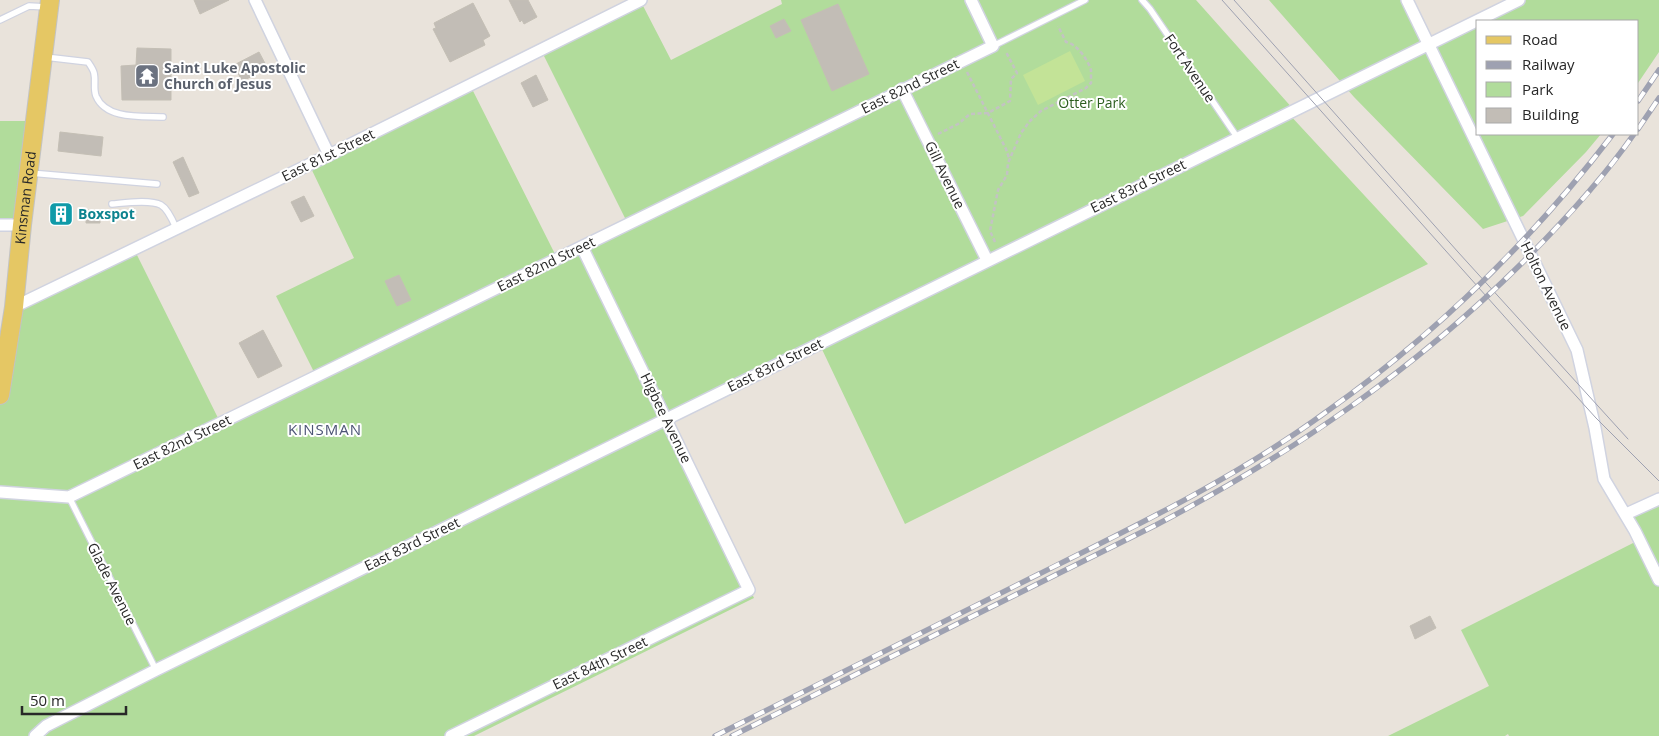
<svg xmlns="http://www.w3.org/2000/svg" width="1659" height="736" viewBox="0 0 1659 736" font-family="'Open Sans',sans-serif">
  <rect width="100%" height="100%" fill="#e9e3db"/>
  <g fill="#b1dc9b">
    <path d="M640 0 671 60 782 4 781 0H1196L1294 110 1288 113 1428 264 905 524 819 343 667 418 754 598 474 736H0V395L14 307 134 249 220 422 316 376 276 296 354 258 309 164 470 85 557 258 628 224 541 50Z"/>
    <path d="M1269 0H1407L1429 43 1517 0H1659V52L1638 83V21H1478V134H1601L1586 152 1523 216 1483 229 1354 97Z"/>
    <path d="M0 121H35L22 225H0Z"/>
    <path d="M1659 499V736H1509L1508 734 1505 736H1388L1489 686 1461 630 1639 540 1626 514Z"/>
  </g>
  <path fill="#c3e397" d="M1070 51 1085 81 1038 105 1023 75Z"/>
  <g fill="#c2bdb6" stroke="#c4bfb5">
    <path d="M194 0H229L200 14Z"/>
    <path d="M509 0H528L537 17 524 24 522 20 520 22Z"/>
    <path d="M473 3 490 36 483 40 485 45 450 62 433 29 436 28 434 23Z"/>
    <path d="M838 4 869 74 832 91 801 20Z"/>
    <path d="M784 19 791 31 776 38 770 26Z"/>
    <path d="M137 48 171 49V100H122L121 66 136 65Z"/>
    <path d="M259 52 268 69 242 81 234 65Z"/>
    <path d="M536 75 548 100 533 107 521 83Z"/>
    <path d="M60 132 103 137 101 156 58 151Z"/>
    <path d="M183 157 199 193 189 197 173 162Z"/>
    <path d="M304 196 314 216 301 222 291 202Z"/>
    <path d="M86 210 100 211V223H86Z"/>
    <path d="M399 275 411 300 397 306 385 281Z"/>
    <path d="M263 330 282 366 258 378 239 343Z"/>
    <path d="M1430 616 1436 628 1415 639 1410 626Z"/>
  </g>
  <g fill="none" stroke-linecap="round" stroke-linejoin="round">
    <defs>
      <g id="lane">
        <path d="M1142 0 1150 9 1237 137"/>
        <path d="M0 20 29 6 47 7"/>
        <path d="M993 46 1085 0"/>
        <path d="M45 57 88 62C90 65 93 69 94 73 96 81 93 88 96 96 106 120 142 116 163 117"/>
        <path d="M30 173 157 184"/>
        <path d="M112 204C124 203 150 199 161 205 168 209 173 221 176 228"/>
        <path d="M69 497 156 670"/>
      </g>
      <g id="street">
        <path d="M255 0 329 155"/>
        <path d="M1407 0 1577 350 1595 428 1604 479 1635 531 1659 580"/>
        <path d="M902 89 987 260"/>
        <path d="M0 225H22"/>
        <path d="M14 307 329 155 641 0"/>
        <path d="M0 492 69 497 993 46 971 0"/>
        <path d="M1626 514 1659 499"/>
        <path d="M35 736 46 726 156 670 1519 0"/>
        <path d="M451 736 749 590 582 247"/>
      </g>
      <g id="primary">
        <path id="s1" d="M0 395 14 307 22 225 50 0"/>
      </g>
    </defs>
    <use href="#lane" stroke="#d0d3e0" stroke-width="8"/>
    <use href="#street" stroke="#d0d3e0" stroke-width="14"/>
    <use href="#primary" stroke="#c3c3c3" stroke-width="20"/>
    <g stroke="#c3c3c3" stroke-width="2.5" stroke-dasharray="4 2.5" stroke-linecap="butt">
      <path d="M967 72 1006 149 1009 158"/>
      <path d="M938 134 958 124 970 114 988 113 1010 101 1011 79 1017 73 1006 52"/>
      <path d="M995 242 990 231 998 190 1007 175 1008 163 1021 133 1030 121 1041 111 1086 88 1091 83C1091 79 1091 74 1091 70 1088 60 1077 44 1066 42L1058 26"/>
    </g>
    <use href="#lane" stroke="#fff" stroke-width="5.5"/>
    <use href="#street" stroke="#fff" stroke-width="11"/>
    <use href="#primary" stroke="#e5c764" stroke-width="18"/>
    <g stroke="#9ea1b1" stroke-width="1">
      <path d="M1222 0 1520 334 1596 418 1659 481"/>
      <path d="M1234 0 1458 252 1628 439"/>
    </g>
    <defs>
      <g id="rail">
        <path d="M1638 101 1659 70"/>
        <path d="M1638 129 1659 98"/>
        <path d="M715 736C823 682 931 628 1039 574 1138 525 1237 477 1326 412 1435 335 1532 240 1613 134"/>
        <path d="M732 736 1156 525C1293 453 1413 371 1523 262 1563 222 1602 180 1634 134"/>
      </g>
    </defs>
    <use href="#rail" stroke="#9ea1b1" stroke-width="5.5"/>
    <use href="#rail" stroke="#fff" stroke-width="4" stroke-dasharray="11" stroke-linecap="butt"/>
  </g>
  <defs>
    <symbol id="temple-square" viewBox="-11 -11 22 22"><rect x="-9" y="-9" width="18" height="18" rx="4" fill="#6b7280" stroke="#fff"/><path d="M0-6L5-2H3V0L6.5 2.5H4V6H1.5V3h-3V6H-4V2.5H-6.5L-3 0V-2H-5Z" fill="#fff"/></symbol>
    <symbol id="building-square" viewBox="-11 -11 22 22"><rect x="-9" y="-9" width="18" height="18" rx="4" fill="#0f9aa8" stroke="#fff"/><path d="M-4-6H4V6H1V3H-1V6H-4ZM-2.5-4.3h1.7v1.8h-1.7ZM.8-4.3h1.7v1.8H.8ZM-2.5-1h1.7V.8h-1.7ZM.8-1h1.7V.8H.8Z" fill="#fff"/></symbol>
  </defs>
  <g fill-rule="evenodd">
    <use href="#temple-square" x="133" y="62" width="28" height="28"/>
    <use href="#building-square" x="47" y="200" width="28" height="28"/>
  </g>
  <g text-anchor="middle" stroke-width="4" stroke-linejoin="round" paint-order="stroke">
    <g font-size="14" font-weight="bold" fill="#5b616d" stroke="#fff" text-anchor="start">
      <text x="164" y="73">Saint Luke Apostolic<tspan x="164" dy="16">Church of Jesus</tspan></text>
    </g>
    <g font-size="14" fill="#282828" stroke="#fff">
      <text transform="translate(1190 68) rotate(56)" y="5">Fort Avenue</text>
      <text transform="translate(910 86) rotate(-26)" y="5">East 82nd Street</text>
      <text transform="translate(328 155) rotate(-26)" y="5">East 81st Street</text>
      <text transform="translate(945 175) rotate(64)" y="5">Gill Avenue</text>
      <text transform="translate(1138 186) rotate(-26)" y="5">East 83rd Street</text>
      <text dy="5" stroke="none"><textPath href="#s1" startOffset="199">Kinsman Road</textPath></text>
      <text transform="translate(546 264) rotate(-26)" y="5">East 82nd Street</text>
      <text transform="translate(1546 286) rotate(64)" y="5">Holton Avenue</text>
      <text transform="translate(775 365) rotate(-26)" y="5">East 83rd Street</text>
      <text transform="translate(666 418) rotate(64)" y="5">Higbee Avenue</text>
      <text transform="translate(182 442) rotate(-26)" y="5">East 82nd Street</text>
      <text transform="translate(412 544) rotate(-26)" y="5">East 83rd Street</text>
      <text transform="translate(112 584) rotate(63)" y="5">Glade Avenue</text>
      <text transform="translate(600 663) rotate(-26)" y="5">East 84th Street</text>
    </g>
    <g font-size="14" fill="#2c5e1f" stroke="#fff">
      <text x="1092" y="108">Otter Park</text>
    </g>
    <g font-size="14" font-weight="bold" fill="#0d838f" stroke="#fff" text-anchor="start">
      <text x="78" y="219">Boxspot</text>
    </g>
    <g font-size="15" letter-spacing="1" fill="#4c5475" stroke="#fff">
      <text x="325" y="435">KINSMAN</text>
    </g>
  </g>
  <rect x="1476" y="20" width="162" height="115" fill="#ffffff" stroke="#a9a9a9"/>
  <rect x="1486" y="36" width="25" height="8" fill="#e5c764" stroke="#a9a9a9"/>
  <text x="1522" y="45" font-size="15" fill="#282828">Road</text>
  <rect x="1486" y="61" width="25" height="8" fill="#9ea1b1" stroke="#a9a9a9"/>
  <text x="1522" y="70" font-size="15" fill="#282828">Railway</text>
  <rect x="1486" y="82" width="25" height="15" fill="#b1dc9b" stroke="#a9a9a9"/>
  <text x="1522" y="95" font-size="15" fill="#282828">Park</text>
  <rect x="1486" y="108" width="25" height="15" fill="#c2bdb6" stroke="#a9a9a9"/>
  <text x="1522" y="120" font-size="15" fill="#282828">Building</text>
  <path d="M22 706v8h104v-8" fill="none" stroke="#282828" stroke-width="2.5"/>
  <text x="30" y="706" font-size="15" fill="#282828" stroke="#ffffff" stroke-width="4" paint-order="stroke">50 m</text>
</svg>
